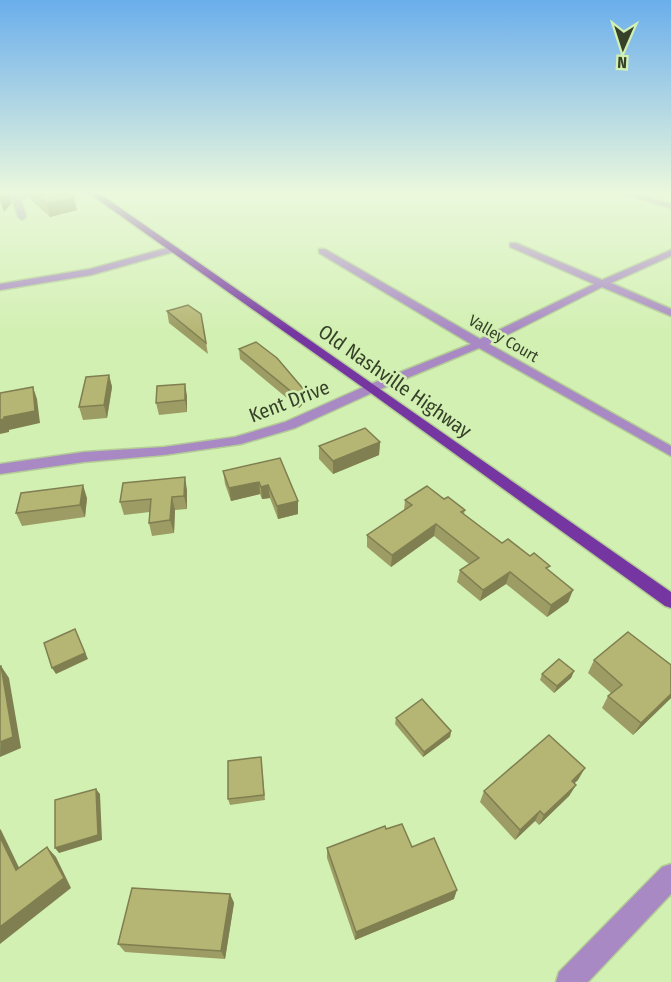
<svg xmlns="http://www.w3.org/2000/svg" width="671" height="982" viewBox="0 0 671 982" font-family="'Fira Sans Condensed',sans-serif">
  <rect width="100%" height="100%" fill="#d3f0b3"/>
  <g fill="none" stroke-linecap="round" stroke-linejoin="round">
    <defs>
      <g id="minor">
        <path d="M18 194H44L21 199 26 217 22 220 18 217 13 200 0 201V197Z"/>
        <path d="M623 194H637L671 204V208Z"/>
        <path d="M510 243H516L602 280 671 250V256L611 283 671 309V316L602 287 489 344 671 446V456L479 348 376 391 295 428 241 444 164 455 84 462 0 474V464L84 452 164 447 235 437 285 422 368 385 471 344 319 253V249H325L480 339 594 284 510 247Z"/>
        <path d="M174 246 179 249 177 251 91 275 0 290V284L90 269Z"/>
        <path d="M671 864V894L588 982H556L559 972 662 867Z"/>
      </g>
      <path id="major" d="M90 194H100L671 592V608L665 606 368 391Z"/>
    </defs>
    <use href="#minor" stroke="#b4cd97" stroke-width="3"/>
    <use href="#major" stroke="#b4cd97" stroke-width="3"/>
    <use href="#minor" fill="#a889c3" fill-rule="evenodd"/>
    <use href="#major" fill="#7636a1" fill-rule="evenodd"/>
  </g>
  <g fill="#9c9c64">
    <path d="M28 194H70L77 210 50 217 30 199Z"/>
    <path d="M167 311 206 343 208 354 169 323Z"/>
    <path d="M239 349 305 402 299 408 240 359Z"/>
    <path d="M109 375 112 387 107 418 83 420 79 407Z"/>
    <path d="M187 396V412L159 415 156 403Z"/>
    <path d="M380 442 379 455 333 474 319 459V446Z"/>
    <path d="M280 458 298 501V514L278 519 270 498 262 499 260 494 231 501 225 484 223 471Z"/>
    <path d="M187 490V509L175 510 174 533 152 536 149 523 150 512 124 515 120 502Z"/>
    <path d="M87 498 85 517 22 526 16 513Z"/>
    <path d="M444 499 465 510 464 514 502 543 548 571 573 590 568 602 547 617 506 584 480 601 457 582 460 570 469 564 434 536 391 567 367 547V535L404 511 405 500Z"/>
    <path d="M594 660 671 698 633 735 602 708 608 696 611 693 588 673Z"/>
    <path d="M574 671 571 678 554 693 540 680 542 674Z"/>
    <path d="M396 718 451 731 450 737 423 757 395 724Z"/>
    <path d="M261 757 265 800 230 805 228 799Z"/>
    <path d="M578 780 574 783 576 785 569 796 539 825 535 821 515 840 480 802 484 791Z"/>
    <path d="M386 829 412 847 454 899 355 940 327 858V848Z"/>
    <path d="M230 894 234 903 225 959 125 952 118 944Z"/>
  </g>
  <g fill="#7f7f51">
    <path d="M2 194H9L12 203 4 212 0 200V197Z"/>
    <path d="M74 198 77 210 50 217 47 204Z"/>
    <path d="M109 375 112 387 107 418 104 405Z"/>
    <path d="M185 384 187 396V412L185 400Z"/>
    <path d="M33 387 37 399 40 423 9 430V432L0 434V420Z"/>
    <path d="M305 391V402L299 408 298 397Z"/>
    <path d="M380 442 379 455 333 474V461Z"/>
    <path d="M185 477 187 490V509L184 496Z"/>
    <path d="M259 482 260 494 231 501 229 488Z"/>
    <path d="M83 485 87 498 85 517 80 505Z"/>
    <path d="M268 485 270 498 262 499 261 487Z"/>
    <path d="M172 497 175 510 174 533 170 520Z"/>
    <path d="M298 501V514L278 519 277 506Z"/>
    <path d="M436 524 434 536 391 567 392 555Z"/>
    <path d="M510 572 506 584 480 601 483 590Z"/>
    <path d="M573 590 568 602 547 617 551 605Z"/>
    <path d="M75 629 88 659 56 674 52 668Z"/>
    <path d="M1 666 9 678 21 748 0 757Z"/>
    <path d="M574 671 571 678 554 693 557 686Z"/>
    <path d="M671 694V698L633 735 641 723Z"/>
    <path d="M451 731 450 737 423 757 424 752Z"/>
    <path d="M585 768 578 780 565 792 572 781Z"/>
    <path d="M576 785 569 796 539 825 544 815Z"/>
    <path d="M96 789 100 794 102 840 59 853 55 848Z"/>
    <path d="M540 811 535 821 515 840 520 830Z"/>
    <path d="M0 829 1 830 25 880 16 870 0 837Z"/>
    <path d="M47 847 56 857 71 888 0 944V927Z"/>
    <path d="M457 890 454 899 355 940 356 932Z"/>
    <path d="M230 894 234 903 225 959 221 951Z"/>
  </g>
  <g fill="#b5b574" stroke="#7f7f51" stroke-width="1.5">
    <path d="M35 194H70L74 198 47 204Z"/>
    <path d="M188 305 201 314 206 343 167 311Z"/>
    <path d="M256 342 277 358 305 391 298 397 239 349Z"/>
    <path d="M109 375 104 405 79 407 86 377Z"/>
    <path d="M185 384V400L156 403 157 386Z"/>
    <path d="M33 387 35 411 4 417V419L0 420V393Z"/>
    <path d="M365 428 380 442 333 461 319 446Z"/>
    <path d="M280 458 298 501 277 506 268 485 261 487 259 482 229 488 223 471Z"/>
    <path d="M185 477 184 496 172 497 170 520 149 523 151 499 120 502 123 483Z"/>
    <path d="M83 485 80 505 16 513 21 493Z"/>
    <path d="M427 486 444 499 448 497 465 510 461 512 502 543 508 539 530 556 534 553 550 566 546 568 573 590 551 605 510 572 483 590 460 570 479 558 436 524 392 555 367 535 412 505 405 500Z"/>
    <path d="M75 629 85 653 52 668 44 643Z"/>
    <path d="M628 632 671 665V694L641 723 608 696 622 685 594 660Z"/>
    <path d="M559 659 574 671 557 686 542 674Z"/>
    <path d="M0 666H1L13 737 0 742Z"/>
    <path d="M422 699 451 731 424 752 396 718Z"/>
    <path d="M549 735 585 768 572 781 576 785 544 815 540 811 520 830 484 791Z"/>
    <path d="M261 757 264 795 228 799V761Z"/>
    <path d="M96 789 98 835 55 848V800Z"/>
    <path d="M402 824 412 847 434 838 457 890 356 932 327 848 385 826 386 829Z"/>
    <path d="M0 837 16 870 47 847 64 878 0 927Z"/>
    <path d="M132 888 230 894 221 951 118 944Z"/>
  </g>
  <linearGradient id="sky" x2="0" y2="1"><stop stop-color="#6aaeec"/><stop offset="0.58" stop-color="#ebf8dd"/><stop offset="1" stop-color="#ebf8dd" stop-opacity="0"/></linearGradient>
  <rect width="671" height="332" fill="url(#sky)"/>
  <g text-anchor="middle" stroke-width="5" stroke-linejoin="round" paint-order="stroke">
    <g font-size="16" fill="#364129" stroke="#d3f0b3">
      <text transform="translate(504 338) rotate(30)" y="6">Valley Court</text>
    </g>
    <g font-size="20" fill="#364129" stroke="#d3f0b3">
      <text transform="translate(395 381) rotate(35)" y="7">Old Nashville Highway</text>
      <text transform="translate(289 401) rotate(-21)" y="7">Kent Drive</text>
    </g>
  </g>
  <g transform="translate(623 48) rotate(183)" stroke="#d3f0b3" stroke-width="4.5" paint-order="stroke">
  <path d="M0-4.5L10 22L0 15L-10 22Z" fill="#364129"/>
  <text y="-9" font-size="16" font-weight="bold" text-anchor="middle" fill="#364129">N</text>
  </g>
</svg>
